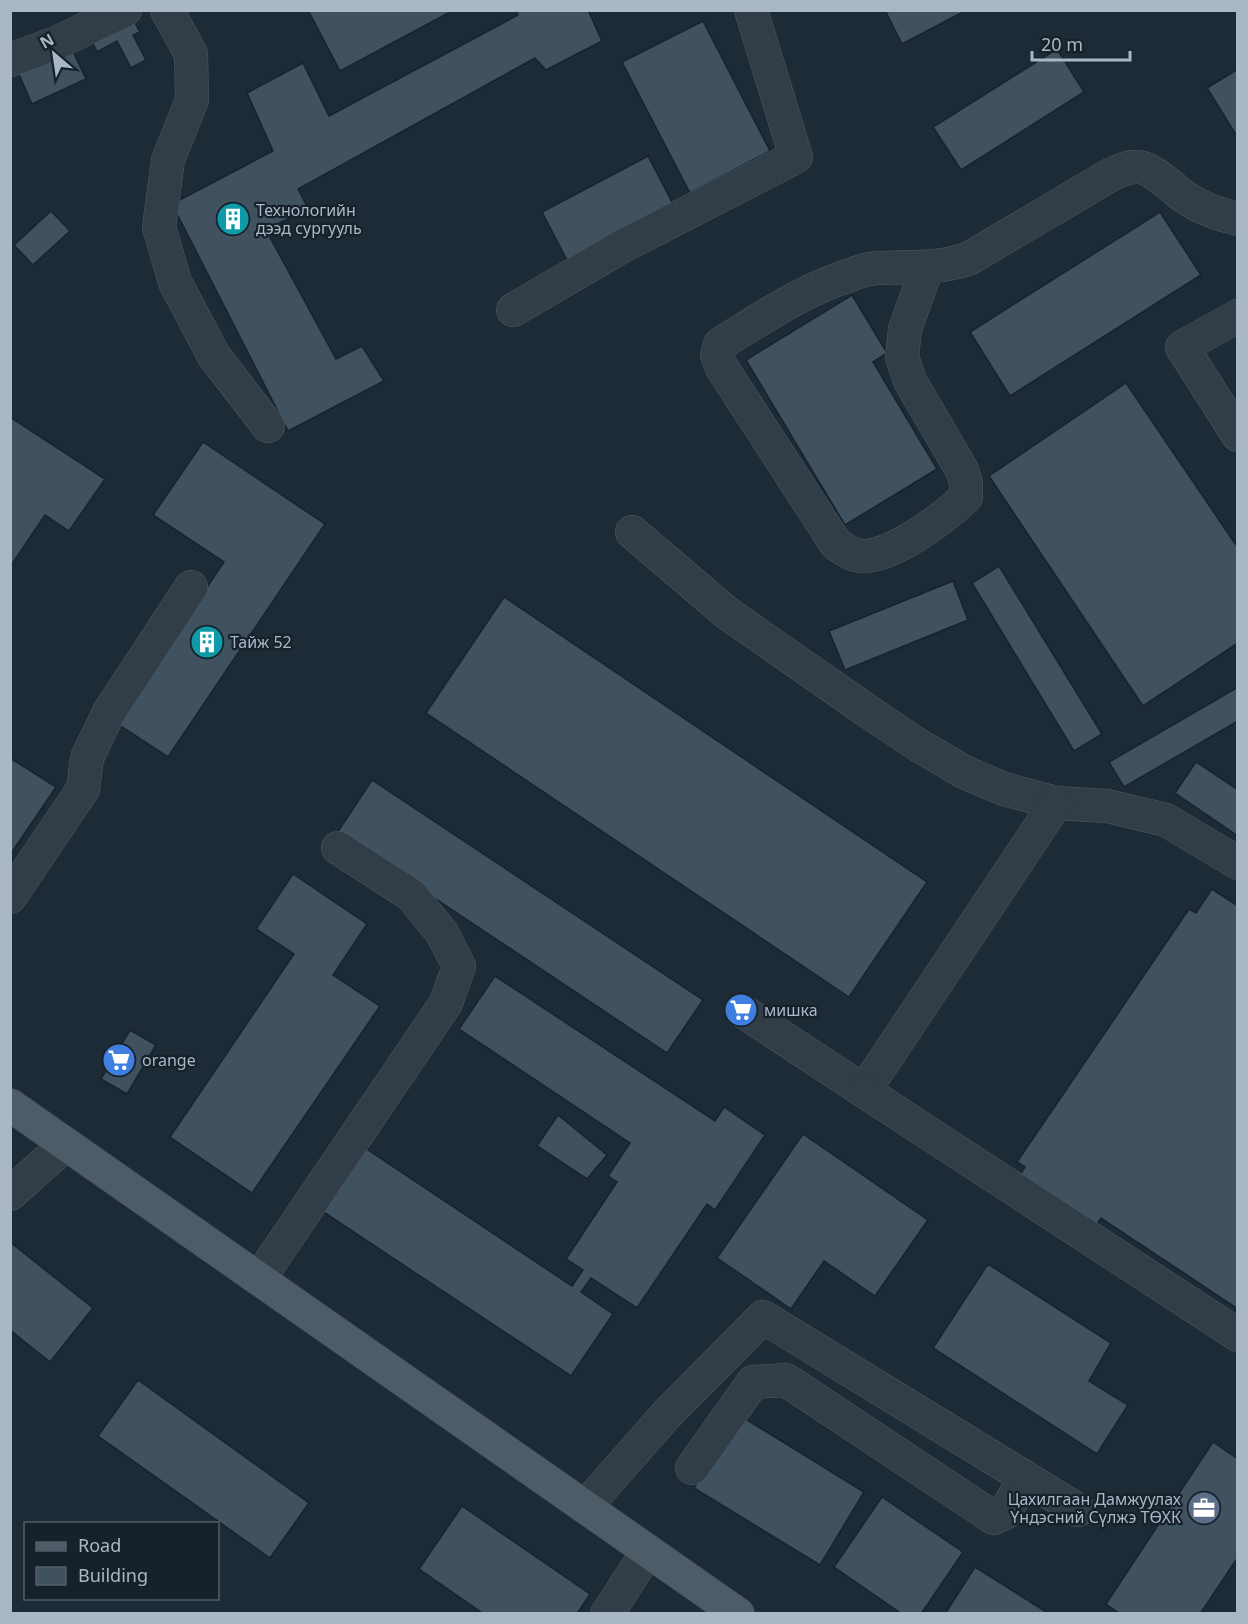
<svg xmlns="http://www.w3.org/2000/svg" width="1248" height="1624" viewBox="0 0 1248 1624" font-family="'Noto Sans',sans-serif">
  <rect width="100%" height="100%" fill="#1d2b36"/>
  <g fill="#40515f" stroke="#18232d" stroke-width="1.5">
    <path d="M308 10H454L340 71Z"/>
    <path d="M516 10H588L602 41 546 70 535 58 298 189 308 208 266 230 336 359 362 346 384 381 288 431 172 204 273 151 247 93 303 63 329 116 518 15Z"/>
    <path d="M885 10H967L902 44Z"/>
    <path d="M131 16 140 32 133 35 146 60 131 68 117 41 97 52 90 37Z"/>
    <path d="M703 21 770 151 690 193 622 62Z"/>
    <path d="M70 45 86 79 32 104 17 70Z"/>
    <path d="M1057 49 1084 92 961 170 933 127Z"/>
    <path d="M1238 69V138L1207 88Z"/>
    <path d="M648 156 675 208 569 264 542 212Z"/>
    <path d="M51 211 70 231 33 265 14 245Z"/>
    <path d="M1160 212 1201 275 1010 396 970 332Z"/>
    <path d="M852 295 887 353 873 362 937 469 845 525 746 360Z"/>
    <path d="M1126 383 1238 548V643L1143 706 989 476Z"/>
    <path d="M10 417 105 479 69 531 45 515 10 567Z"/>
    <path d="M203 442 325 524 168 757 116 723 224 562 153 515Z"/>
    <path d="M999 566 1102 734 1074 751 972 583Z"/>
    <path d="M953 581 968 620 845 670 829 631Z"/>
    <path d="M504 597 927 882 849 997 426 713Z"/>
    <path d="M1238 687V721L1124 787 1109 762Z"/>
    <path d="M10 758 56 787 10 855Z"/>
    <path d="M1196 762 1238 790V836L1175 793Z"/>
    <path d="M372 780 703 1000 667 1053 337 833Z"/>
    <path d="M293 874 367 924 333 975 380 1006 252 1193 170 1137 294 954 256 929Z"/>
    <path d="M1212 889 1238 906V1309L1101 1218 1090 1234 1016 1181 1025 1167 1017 1162 1189 909 1196 913Z"/>
    <path d="M495 976 715 1121 724 1107 765 1135 715 1210 707 1204 637 1308 591 1278 581 1292 613 1314 571 1376 322 1211 365 1148 572 1286 583 1270 566 1259 617 1182 608 1176 630 1143 459 1029Z"/>
    <path d="M130 1030 156 1045 127 1094 101 1079Z"/>
    <path d="M558 1115 607 1155 587 1179 537 1146Z"/>
    <path d="M803 1134 928 1220 875 1296 824 1261 791 1309 717 1258Z"/>
    <path d="M10 1242 93 1308 50 1362 10 1330Z"/>
    <path d="M988 1264 1111 1343 1089 1381 1128 1405 1097 1454 933 1348Z"/>
    <path d="M138 1380 309 1503 270 1558 98 1436Z"/>
    <path d="M739 1415 864 1492 820 1565 694 1488Z"/>
    <path d="M1213 1442 1238 1459V1557L1200 1614H1120L1106 1604Z"/>
    <path d="M882 1497 963 1552 921 1614H902L834 1567Z"/>
    <path d="M462 1506 590 1594 577 1614H484L419 1569Z"/>
    <path d="M975 1567 1048 1613 945 1614Z"/>
  </g>
  <g fill="none" stroke-linecap="round" stroke-linejoin="round">
    <defs>
      <g id="minor">
        <path d="M167 10 191 54 192 100 168 160 159 227 175 282 214 356 268 426"/>
        <path d="M10 60 54 44 125 10"/>
        <path d="M927 268 905 329 902 357 910 381 962 470 966 483V497C945 517 886 563 856 555 848 553 842 548 836 544L722 368 717 355 720 344C760 320 798 293 842 278 851 275 860 271 869 269 905 265 935 271 970 258L1112 174C1121 170 1129 166 1139 167 1154 169 1173 189 1186 198 1201 208 1220 215 1238 219"/>
        <path d="M513 310 621 247 796 157 751 10"/>
        <path d="M1238 316 1182 347 1238 435"/>
        <path d="M632 532 727 613 866 710 918 745 964 772 1004 789 1056 803 1107 806 1166 820 1238 863"/>
        <path d="M10 897 83 789 87 758 109 712 191 587"/>
        <path d="M741 1010 864 1091 1056 803"/>
        <path d="M864 1091 1238 1335"/>
        <path d="M10 1194 66 1144"/>
        <path d="M259 1279 446 1003 459 966 442 933 411 895 338 848"/>
        <path d="M692 1468 753 1382 786 1380 994 1518 1005 1513 1025 1477"/>
        <path d="M585 1507 667 1414 763 1317 1078 1510"/>
        <path d="M607 1614 648 1551"/>
      </g>
      <path id="major" d="M10 1105 738 1614"/>
    </defs>
    <use href="#minor" stroke="#4e5a65" stroke-width="34"/>
    <use href="#major" stroke="#3a4550" stroke-width="34"/>
    <use href="#minor" stroke="#313d47" stroke-width="33"/>
    <use href="#major" stroke="#4e5c68" stroke-width="33"/>
  </g>
  <defs>
    <symbol id="building-disc" viewBox="-11 -11 22 22"><circle r="9.5" fill="#0f9aa8" stroke="#16212b"/><path d="M-4-6H4V6H1V3H-1V6H-4ZM-2.5-4.3h1.7v1.8h-1.7ZM.8-4.3h1.7v1.8H.8ZM-2.5-1h1.7V.8h-1.7ZM.8-1h1.7V.8H.8Z" fill="#fff"/></symbol>
    <symbol id="supermarket-disc" viewBox="-11 -11 22 22"><circle r="9.5" fill="#3f7fe0" stroke="#16212b"/><path d="M-6-5.5h2.5l.6 2H6L4.5 2H-2.5L-4.4-4H-6ZM-1.5 3.2a1.3 1.3 0 1 0 .1 0ZM3 3.2a1.3 1.3 0 1 0 .1 0Z" fill="#fff"/></symbol>
    <symbol id="office-disc" viewBox="-11 -11 22 22"><circle r="9.5" fill="#5c6f8a" stroke="#16212b"/><path d="M-6-3h4V-5.5h4V-3h4V5H-6ZM-1-4.5V-3h2v-1.5ZM-6 0V1H6V0Z" fill="#fff"/></symbol>
  </defs>
  <g fill-rule="evenodd">
    <use href="#building-disc" x="214" y="200" width="38" height="38"/>
    <use href="#building-disc" x="188" y="623" width="38" height="38"/>
    <use href="#supermarket-disc" x="722" y="991" width="38" height="38"/>
    <use href="#supermarket-disc" x="100" y="1041" width="38" height="38"/>
    <use href="#office-disc" x="1185" y="1489" width="38" height="38"/>
  </g>
  <g text-anchor="middle" stroke-width="4.5" stroke-linejoin="round" paint-order="stroke">
    <g font-size="16" fill="#aab7c5" stroke="#16212b" text-anchor="start">
      <text x="256" y="216">Технологийн<tspan x="256" dy="18">дээд сургууль</tspan></text>
      <text x="230" y="648">Тайж 52</text>
      <text x="764" y="1016">мишка</text>
      <text x="142" y="1066">orange</text>
      <text x="1181" y="1505" text-anchor="end">Цахилгаан Дамжуулах<tspan x="1181" dy="18">Үндэсний Сүлжэ ТӨХК</tspan></text>
    </g>
  </g>
  <rect width="1248" height="1624" fill="none" stroke="#aab7c5" stroke-width="24"/>
  <rect x="24" y="1522" width="195" height="78" fill="#16212b" stroke="#515d69" stroke-width="1.5"/>
  <rect x="36" y="1542" width="30" height="9" fill="#4e5c68" stroke="#515d69" stroke-width="1.5"/>
  <text x="78" y="1552" font-size="18" fill="#aab7c5">Road</text>
  <rect x="36" y="1567" width="30" height="18" fill="#40515f" stroke="#515d69" stroke-width="1.5"/>
  <text x="78" y="1582" font-size="18" fill="#aab7c5">Building</text>
  <g transform="translate(54 54) rotate(331)" stroke="#16212b" stroke-width="4.5" paint-order="stroke">
  <path d="M0-4.5L10 22L0 15L-10 22Z" fill="#aab7c5"/>
  <text y="-9" font-size="16" font-weight="bold" text-anchor="middle" fill="#aab7c5">N</text>
  </g>
  <path d="M1032 51v9h98v-9" fill="none" stroke="#aab7c5" stroke-width="3"/>
  <text x="1041" y="51" font-size="18" fill="#aab7c5" stroke="#16212b" stroke-width="4.5" paint-order="stroke">20 m</text>
</svg>
